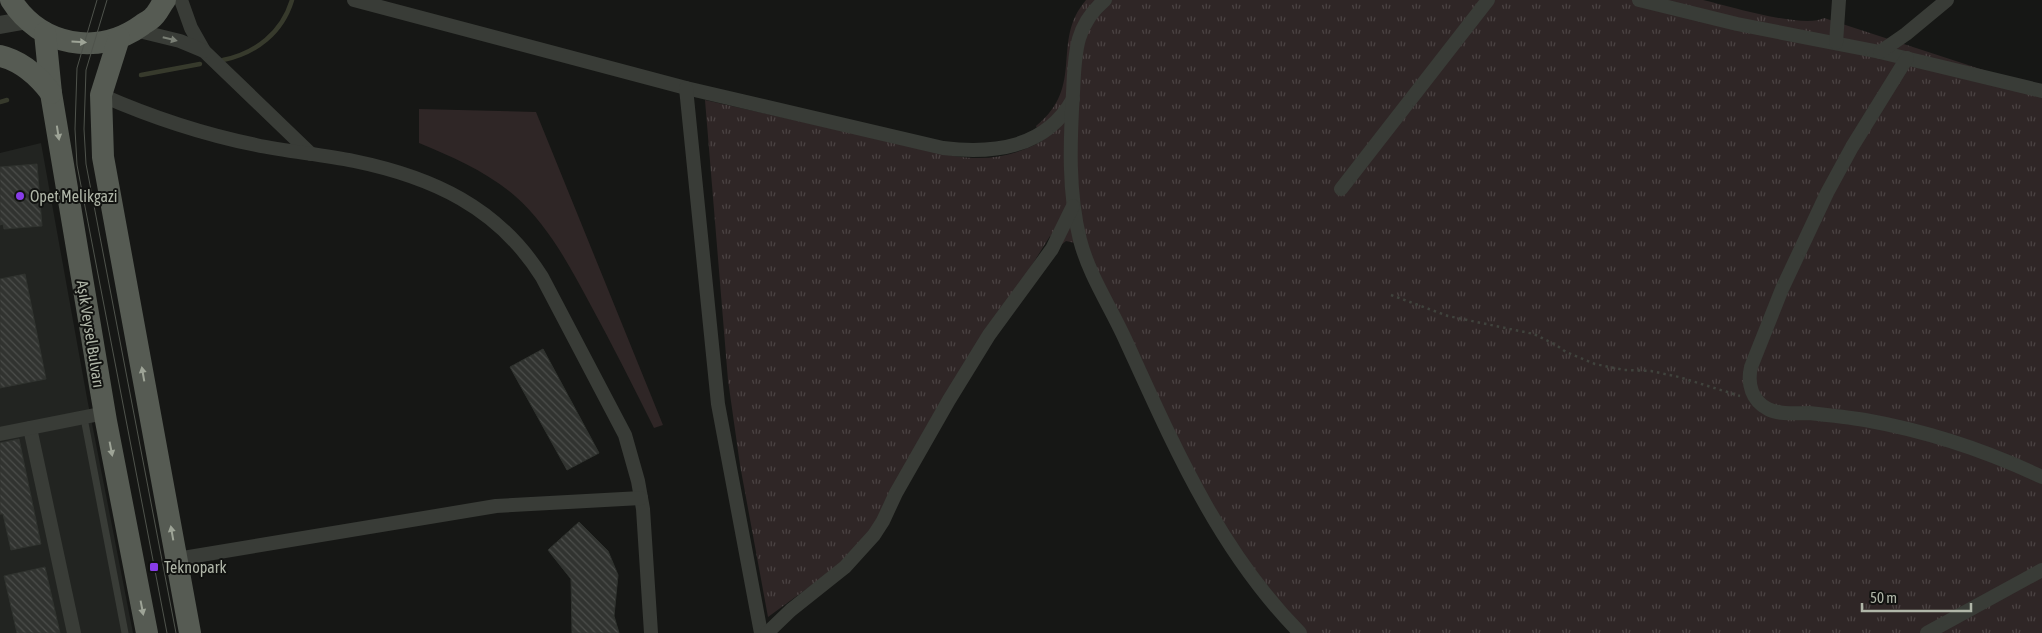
<svg xmlns="http://www.w3.org/2000/svg" width="2042" height="633" viewBox="0 0 2042 633" font-family="'Asap Condensed',sans-serif">
  <defs>
    <pattern id="grass-tufts" width="24" height="20" patternUnits="userSpaceOnUse" patternTransform="scale(1.25)"><rect width="24" height="20" fill="#2f2626"/><path d="M3 7l-1-3M5 7V3M7 7l1-3M15 17l-1-3M17 17v-4M19 17l1-3" fill="none" stroke="#4b4343"/></pattern>
    <pattern id="building-back-hatch" width="6" height="6" patternUnits="userSpaceOnUse" patternTransform="scale(1.25)"><rect width="6" height="6" fill="#313330"/><path d="M-1 5l2 2M0 0l6 6M5-1l2 2" fill="none" stroke="#4c4e4b"/></pattern>
  </defs>
  <rect width="100%" height="100%" fill="#161715"/>
  <path fill="#222421" d="M41 143 87 398 133 633H0V153Z"/>
  <path fill="url(#grass-tufts)" d="M1086 0H1703C1728 6 1804 29 1824 18L2042 89V633H1298L1245 574 1075 243 1066 241 1061 245 1050 236 897 482 873 528 838 566 768 617 740 465 728 380 705 100 954 156C986 161 1013 157 1042 141L1036 126C1086 86 1050 42 1086 0Z"/>
  <path fill="#2f2626" d="M419 109 536 112 663 425 654 428C633 386 612 344 589 302 569 265 548 225 515 196 487 172 453 157 419 143Z"/>
  <g fill="none" stroke-linecap="round" stroke-linejoin="round">
    <g stroke="#373a2c" stroke-width="4.5">
      <path d="M223 60C256 53 282 33 292 0"/>
      <path d="M141 75 200 64"/>
      <path d="M0 102 7 100"/>
    </g>
  </g>
  <g fill="url(#building-back-hatch)" stroke="#30332f">
    <path d="M37 164 42 226 4 229 3 224 0 225V167Z"/>
    <path d="M25 274 46 379 0 388V279Z"/>
    <path d="M543 349 599 453 567 470 510 367Z"/>
    <path d="M19 439 41 544 11 550 3 514H0V443Z"/>
    <path d="M579 522 608 551 618 575 614 616 619 633H572L571 579 548 550Z"/>
    <path d="M45 567 60 633H17L4 576Z"/>
  </g>
  <g fill="none" stroke-linecap="round" stroke-linejoin="round">
    <path stroke="#40433d" stroke-width="2.5" stroke-dasharray="2.5 4" stroke-linecap="butt" d="M1391 295 1448 316 1534 334 1556 345 1566 352 1595 364 1624 370 1651 371 1679 377 1740 396"/>
    <path stroke="#393c37" stroke-width="7" d="M84 418 125 633"/>
    <g stroke="#393c37" stroke-width="14">
      <path d="M181 0 191 28 204 51 311 154"/>
      <path d="M354 0 686 88 943 148C994 154 1046 148 1073 99"/>
      <path d="M1105 0C1074 26 1075 55 1073 93 1070 141 1068 192 1080 240 1089 275 1110 306 1125 339 1173 444 1218 550 1300 633"/>
      <path d="M1639 0 1737 24 1880 52 2042 91"/>
      <path d="M135 30 180 41 204 51"/>
      <path d="M1836 43 1839 0"/>
      <path d="M1880 52 1906 34 1947 0"/>
      <path d="M1907 58 1852 147 1827 193 1782 289 1751 367C1747 384 1752 401 1768 409 1779 415 1796 413 1809 413 1828 415 1847 417 1865 420 1927 431 1985 450 2042 477"/>
      <path d="M686 88 718 404 761 633"/>
      <path d="M101 95C151 117 202 134 256 145 288 152 321 154 354 161 432 177 498 207 542 277L625 435 638 481 643 509 651 633"/>
      <path d="M1341 189 1488 0"/>
      <path d="M30 428 74 633"/>
      <path d="M0 434 105 413"/>
      <path d="M177 559 496 506 641 498"/>
      <path d="M767 633 791 610 845 567 874 535 883 521 896 493 949 400 989 335 1052 249 1073 206"/>
      <path d="M1927 633 2042 570"/>
    </g>
    <path stroke="#393c37" stroke-width="18" d="M0 25 28 20"/>
    <g stroke="#565b53" stroke-width="22">
      <path d="M11 0C40 46 98 57 142 25 146 22 151 20 154 16 158 12 161 5 165 0"/>
      <path d="M45 33 51 93 106 421 147 633"/>
      <path d="M119 38 101 95 103 157 190 633"/>
      <path d="M0 56C22 61 38 76 51 93"/>
    </g>
    <g stroke="#4f534c" stroke-width="1">
      <path d="M97 0 77 68 75 129 77 165 167 633"/>
      <path d="M107 0 86 70 84 129 86 164 176 633"/>
    </g>
  </g>
  <defs><path id="oneway-solid" d="M-6-.8H1V-3.2L6.5 0L1 3.2V.8H-6Z" transform="scale(1.25)"/></defs>
  <use fill="#7a7f75" href="#oneway-solid" transform="translate(170 39) rotate(14)"/>
  <g fill="#9ea497">
    <use href="#oneway-solid" transform="translate(79 42) rotate(3)"/>
    <use href="#oneway-solid" transform="translate(58 133) rotate(81)"/>
    <use href="#oneway-solid" transform="translate(143 374) rotate(-100)"/>
    <use href="#oneway-solid" transform="translate(111 449) rotate(79)"/>
    <use href="#oneway-solid" transform="translate(172 533) rotate(-100)"/>
    <use href="#oneway-solid" transform="translate(142 608) rotate(79)"/>
  </g>
  <g fill="#883ce8" stroke="#111210" stroke-width="2">
    <circle cx="20" cy="196" r="5"/>
    <rect x="149" y="562" width="10" height="10" rx="2.5"/>
  </g>
  <g text-anchor="middle" stroke-width="4" stroke-linejoin="round" paint-order="stroke">
    <g font-size="16" fill="#b0b6a8" stroke="#111210" text-anchor="start">
      <text x="30" y="202">Opet Melikgazi</text>
      <text x="164" y="573">Teknopark</text>
    </g>
    <g font-size="16" fill="#b0b6a8" stroke="#111210">
      <text transform="translate(91 334) rotate(81)" y="6">Aşık Veysel Bulvarı</text>
    </g>
  </g>
  <path d="M1862 603v8h109v-8" fill="none" stroke="#b0b6a8" stroke-width="2.5"/>
  <text x="1870" y="603" font-size="15" fill="#b0b6a8" stroke="#111210" stroke-width="4" paint-order="stroke">50 m</text>
</svg>
